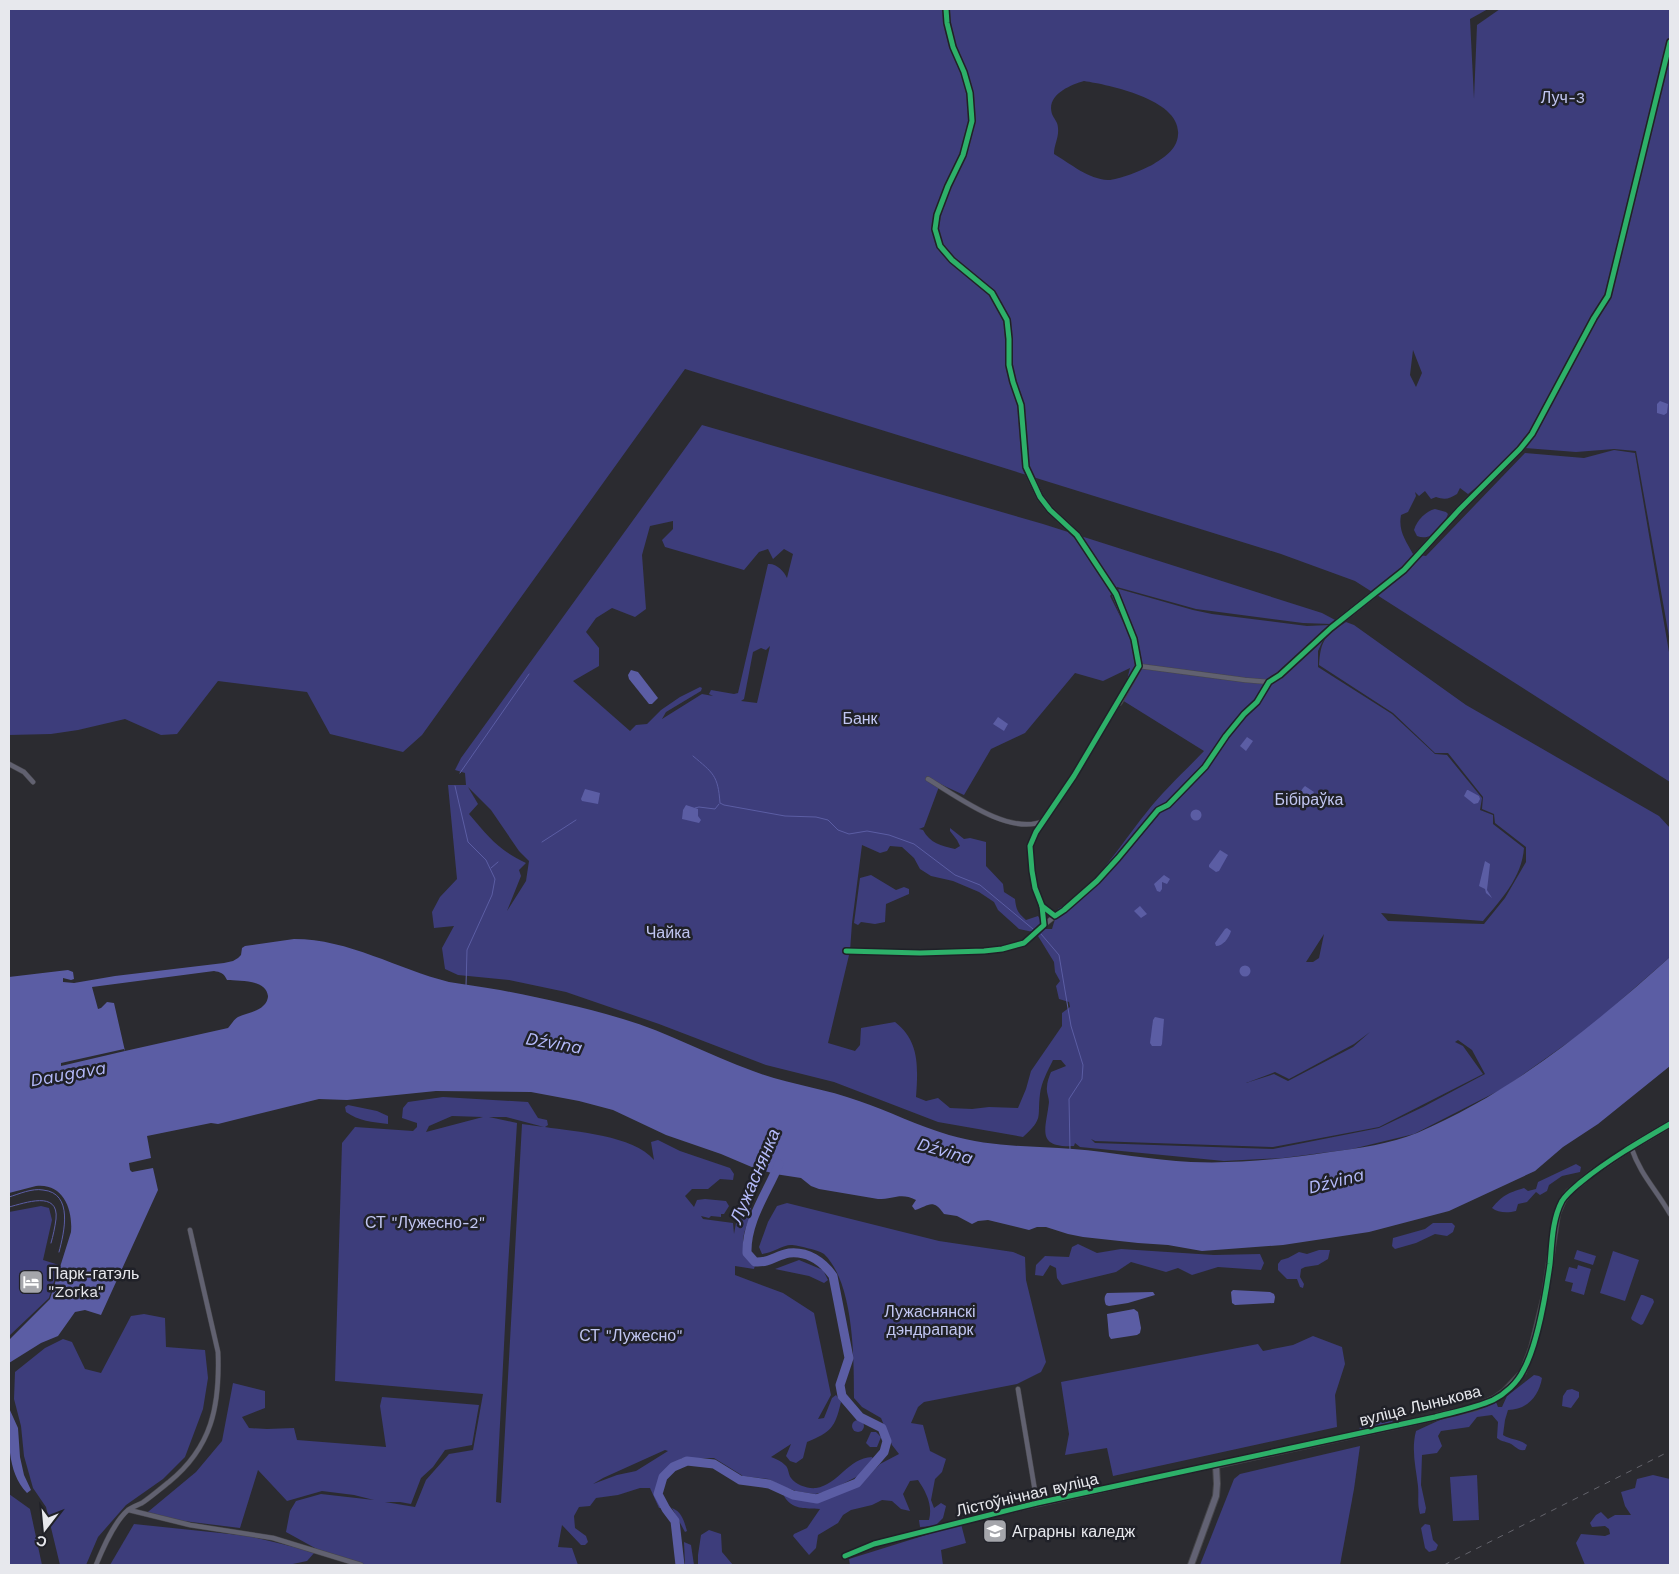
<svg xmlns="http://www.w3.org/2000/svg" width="1679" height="1574" viewBox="0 0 1679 1574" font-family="'Work Sans',sans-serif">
  <rect width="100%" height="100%" fill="#2b2b30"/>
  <g fill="#3d3d7b" fill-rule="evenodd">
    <path d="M9 9H1488L1470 19 1474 99 1477 25 1500 9H1670V642L1636 451 1614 449 1576 452 1525 448 1468 494 1460 488 1457 494C1449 499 1445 500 1436 497L1431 499 1425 491 1419 496 1415 492 1416 496 1408 512 1401 515C1398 531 1406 541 1413 554L1426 556 1525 453 1584 458 1614 450 1635 453 1670 658V782L1355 581 1281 554 685 369 422 735 403 752 330 734 307 692 218 681 177 734 161 735 125 719 78 730 51 734 9 735ZM1084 81C1110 85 1182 100 1178 135 1177 150 1163 158 1152 165 1142 170 1119 180 1108 180 1088 179 1071 164 1054 154 1054 144 1059 138 1058 128 1058 122 1054 119 1052 114 1046 95 1070 85 1084 81ZM1413 350 1422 373 1416 387 1410 375Z"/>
    <path d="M702 425 1043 524 1322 613 1337 621 1331 624 1303 623 1196 609 1117 587 1110 596 1125 626 1112 596 1119 589 1193 610 1212 614 1307 626 1330 625 1318 651V667L1392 714 1435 754 1447 755 1482 798 1480 810 1493 815V824L1524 848C1522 877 1501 900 1483 921L1381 913 1388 921 1484 924 1505 898 1526 862V847L1495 823 1494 814 1482 809 1483 797 1448 753H1435L1393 713 1319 665C1321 639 1325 636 1346 622L1354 625 1466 705 1659 816 1670 828V957L1590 1027 1504 1088 1414 1134 1352 1149 1283 1158 1224 1161 1080 1147 1075 1143 1074 1146C1035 1148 1046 1129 1049 1102 1049 1097 1046 1092 1047 1087 1047 1082 1049 1077 1051 1072L1066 1066 1061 1060H1053C1048 1070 1041 1083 1040 1094 1037 1118 1044 1118 1023 1137L938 1122 834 1082 766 1065 659 1024 566 992 509 980 458 975 445 969 442 948 454 926 434 928 432 912 440 897 457 879 448 785H466L465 773 455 770 461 758ZM673 521V529L662 540 665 547 744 570 759 552 768 549 773 559 784 549 793 554 787 578C784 571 776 563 768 564L738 693 734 694 711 690 709 694 713 696 702 694 662 719 666 712 701 691 702 688 700 687 680 697 661 710 647 724 636 725 630 731 573 681 599 666V648L586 632 596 618 612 608 635 617 646 609 642 555 650 526ZM770 646 757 703 741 701 744 699 753 652 761 648 766 650ZM1130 668 1122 700 1204 751C1185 771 1163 791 1146 813 1120 845 1095 888 1058 909L1052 929H1044L1038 936 1054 962 1055 972 1060 981 1056 986 1059 999 1069 1002 1070 1007 1062 1013V1026L1031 1071 1026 1089 1018 1108 989 1107 972 1109 950 1108 938 1098 926 1101 916 1097C918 1068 920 1041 895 1022L861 1028 860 1045 855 1051 828 1043 850 951 852 923 862 845 880 853 887 851 890 846 902 847 914 858 920 869 931 876 953 881 979 892 994 902 998 910 1019 929 1033 932 1040 926 1041 921 1038 916 1026 920C1018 913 1016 910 1015 899L1004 892 1003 884 986 866V842L970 838 964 839 950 828V831L957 840 960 846 955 849C941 846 930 843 923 830L919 829 924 827 940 784 964 795 991 749 1025 733 1075 673 1103 681ZM468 787 491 810 519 851 529 861 526 881 507 911 521 876 519 870 526 863C498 850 489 837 469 814L478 804ZM1324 934 1319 958 1313 962H1306ZM1370 1032 1353 1047 1288 1081 1274 1074 1246 1083 1275 1072 1289 1079 1354 1044ZM1458 1040 1472 1050 1485 1074 1423 1107 1379 1128 1273 1149 1095 1143 1091 1139 1095 1141 1273 1147 1379 1127 1483 1074 1463 1046 1455 1042Z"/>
    <path d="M1435 509 1446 512 1448 514C1443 527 1431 542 1417 536L1414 530C1417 520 1426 511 1435 509Z"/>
    <path d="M871 875 896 890 904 887 909 889V894L886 904 885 922 875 924 861 922 858 925 854 923 860 878Z"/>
    <path d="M443 1097 528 1102 538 1118 547 1120 548 1125 545 1127C576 1132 633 1135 654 1160L651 1142 658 1140 680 1151 730 1168 734 1174 733 1180 720 1179 708 1189H692L685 1196 694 1207 697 1200 705 1199 726 1201 729 1206 724 1214H721V1217L711 1216 709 1218 701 1216 703 1219 733 1223 734 1234 736 1223 744 1207 751 1208C752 1216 749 1220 746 1227 740 1245 743 1252 755 1265L754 1269 735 1266V1275L783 1293 814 1313 831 1395 818 1419 824 1418 832 1398 836 1395 841 1402C835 1428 831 1432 807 1442L803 1458 796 1463 790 1461 786 1456 791 1444 771 1457C776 1459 781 1461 785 1465 789 1468 788 1474 791 1478 796 1485 808 1489 816 1488 838 1485 848 1458 872 1457L873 1459 860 1475 829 1491 815 1494 796 1491 781 1486 769 1479 743 1476 714 1458H682L669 1467 659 1479 656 1490 663 1508H659L650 1488H640L618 1495 596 1498 590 1506 579 1507 574 1516 575 1528 586 1536 588 1542 585 1545H581L562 1525 558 1547 572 1548 578 1565H359L324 1553 286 1532 290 1511 296 1501 321 1494 374 1500 354 1495 322 1491 287 1501 258 1470 240 1528 143 1516 196 1472 222 1441 233 1383 265 1391V1408L242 1417 249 1428 267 1429 294 1428 297 1440 386 1447 380 1406 382 1397 479 1405 472 1445 445 1450 433 1467 421 1478 411 1504 400 1502H385L415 1507 426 1480 449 1454 473 1450 483 1394 335 1381 342 1143 355 1127 413 1131 417 1127V1123L402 1118 403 1108 408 1102ZM452 1116 483 1117 426 1132 429 1126ZM489 1117H506L544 1127 522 1124 501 1503 496 1502 508 1267 517 1123ZM665 1450 668 1451 636 1471 617 1475 593 1484 603 1478Z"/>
    <path d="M348 1105 377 1111 388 1116V1124C372 1122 359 1121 346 1112L345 1107Z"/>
    <path d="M1576 1164 1581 1167 1580 1172 1562 1176 1549 1185 1547 1191 1540 1195 1536 1192 1527 1202 1518 1204 1516 1211C1508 1213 1498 1213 1492 1208 1503 1195 1508 1193 1524 1188L1528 1191 1536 1189 1538 1182Z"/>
    <path d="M787 1203 939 1241 1013 1252 1025 1257 1026 1280 1046 1362 1041 1372 1017 1384 924 1402 918 1407 911 1423 923 1425 930 1451 946 1459 942 1472 935 1479 931 1500 934 1508 941 1503 946 1506 943 1518 935 1526 920 1527 919 1520H929C933 1505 926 1492 918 1480L910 1481 903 1494 910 1511 901 1509 892 1501 882 1500 872 1505 851 1510 843 1515 838 1523 818 1535 816 1548 809 1555 793 1536 794 1534 807 1528 820 1509C805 1508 792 1510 784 1496L786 1494 804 1500 820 1501 842 1493 860 1485 880 1464 899 1454 892 1445 881 1418 862 1407 854 1398C854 1358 854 1283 824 1254 821 1251 797 1245 791 1245 783 1245 772 1253 762 1254L759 1247 768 1222 777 1206Z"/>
    <path d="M41 1206 49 1208 52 1220 43 1260 59 1265 49 1298 9 1336V1212Z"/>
    <path d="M1433 1223H1452L1455 1226 1453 1232 1447 1236 1435 1234 1416 1243 1395 1249 1392 1246 1393 1238 1425 1229Z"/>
    <path d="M1078 1244 1097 1253 1121 1249 1214 1255 1260 1254 1264 1263 1261 1270 1218 1267 1192 1275 1178 1268 1166 1272 1131 1262 1116 1272 1062 1285 1057 1278 1056 1268 1050 1265 1043 1276 1035 1275 1036 1265 1045 1256 1069 1257 1072 1247Z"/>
    <path d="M1319 1250H1330L1328 1259 1318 1265 1305 1267 1301 1269 1300 1277 1304 1284 1303 1288 1300 1287 1297 1279H1287L1278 1270V1264L1281 1260 1288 1258 1299 1252 1307 1254Z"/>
    <path d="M1577 1250 1596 1256 1593 1265 1574 1259Z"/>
    <path d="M1613 1251 1639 1260 1625 1301 1600 1293Z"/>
    <path d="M799 1260 823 1270 828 1280 824 1283 809 1276 775 1269Z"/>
    <path d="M1578 1265 1591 1269 1584 1295 1571 1291 1573 1283 1565 1281 1569 1267 1577 1269Z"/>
    <path d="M1641 1295H1643L1653 1299 1654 1302 1643 1324 1641 1325 1632 1320 1631 1318Z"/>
    <path d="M144 1314 165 1318 166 1347 205 1350 208 1378 203 1409 185 1457 163 1479 126 1505 98 1537 86 1565H60L46 1507 33 1488 24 1456 21 1426 14 1399 15 1372 45 1348 63 1339 72 1342 85 1369 101 1373 131 1316Z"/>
    <path d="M1313 1336 1342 1347 1345 1364 1335 1395 1337 1427 1113 1476 1107 1448 1065 1455 1069 1434 1061 1382 1258 1344 1263 1351 1293 1345Z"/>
    <path d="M1534 1375 1539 1376 1542 1378C1539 1396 1527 1410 1508 1410L1505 1420 1503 1435C1510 1440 1518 1438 1527 1445L1525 1450C1517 1451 1516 1446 1509 1443 1504 1441 1502 1442 1497 1438L1498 1422 1492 1415 1477 1417 1469 1427 1441 1431 1438 1436 1442 1446 1437 1453 1422 1455 1421 1485 1426 1508 1425 1513 1420 1514C1417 1504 1419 1496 1418 1486 1416 1468 1411 1450 1416 1431 1442 1419 1468 1407 1496 1402L1498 1407H1502L1507 1396Z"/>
    <path d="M1572 1389 1579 1392V1397L1571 1408 1562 1406 1563 1396 1567 1390Z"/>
    <path d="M1391 1415 1394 1417 1392 1423 1359 1430C1364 1415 1377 1415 1391 1415Z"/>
    <circle cx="858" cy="1426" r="6"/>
    <path d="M871 1432H876L881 1437 877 1447H870L866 1443Z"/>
    <path d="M1360 1446 1354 1489 1340 1565H1200L1234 1479 1240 1474Z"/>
    <path d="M1477 1475 1479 1520 1453 1521 1450 1477Z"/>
    <path d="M1653 1475 1670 1479V1565H1585L1576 1543 1581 1534 1605 1536 1610 1534 1609 1529 1605 1526 1592 1527 1590 1523 1596 1515 1601 1512 1608 1519 1615 1515H1631L1625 1506 1621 1492 1635 1488 1637 1479Z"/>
    <path d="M9 1494 30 1509 42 1565H9Z"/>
    <path d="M672 1508C682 1512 684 1521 687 1531L685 1532Z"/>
    <path d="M134 1524 249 1536 315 1552 307 1561 288 1565H110Z"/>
    <path d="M961 1524 966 1543 941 1550 943 1565H850L849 1559Z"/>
    <path d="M1425 1524 1430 1525 1433 1540 1438 1545 1436 1550 1429 1552 1425 1548 1421 1528Z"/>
    <path d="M709 1530 721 1534 722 1552 733 1565H698V1555L701 1535Z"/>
    <path d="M684 1542 691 1545 694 1565H685Z"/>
  </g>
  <g fill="#5b5da4" fill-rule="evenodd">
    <path d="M1660 401 1668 404 1667 413 1664 415 1657 413V404Z"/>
    <path d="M631 670 638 672 658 698 652 704H649L629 679 628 675Z"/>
    <path d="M998 717 1008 724 1004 731 993 724Z"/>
    <path d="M1247 737 1253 741 1246 751 1240 746Z"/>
    <path d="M1305 786 1314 792 1304 808 1294 802 1303 788Z"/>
    <path d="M585 789 600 793 598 804 582 801 581 799Z"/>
    <path d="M1467 790H1468L1479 796 1480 799 1478 803 1474 804 1464 796Z"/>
    <path d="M686 805 698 809V816L701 820 699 823 682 819 683 810Z"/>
    <circle cx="1196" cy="815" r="5.5"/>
    <path d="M1220 850 1228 855 1219 871 1216 872 1209 867V865Z"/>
    <path d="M1485 861 1490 864 1487 890 1492 898 1486 893 1485 889 1479 886Z"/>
    <path d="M1164 875 1170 879 1167 884 1162 882V889L1160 892 1157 891 1154 884Z"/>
    <path d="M1140 906 1147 914 1141 918 1134 911Z"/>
    <path d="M1227 928 1231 931C1229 938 1223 946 1216 946L1215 943 1225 929Z"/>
    <path d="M294 939C349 939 397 969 449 982 466 985 484 987 500 990 541 998 583 1007 623 1019 667 1032 709 1055 753 1071 787 1084 824 1088 859 1101 889 1111 918 1126 949 1135 990 1147 1031 1146 1073 1149 1112 1152 1151 1160 1191 1162 1237 1164 1284 1159 1330 1152 1359 1148 1390 1144 1417 1133 1513 1092 1593 1026 1670 957V1066L1598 1124 1563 1147 1535 1171 1449 1211 1369 1232 1283 1245 1202 1251 1168 1245 1138 1243 1083 1237 1068 1234 1046 1227H1037L1029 1230 988 1220 978 1221 972 1224 957 1216 944 1214C932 1197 928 1207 915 1210L912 1206 916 1200C901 1192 894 1199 878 1199L819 1189 811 1186 801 1178 775 1174 754 1168 721 1154 666 1135 613 1110 579 1101 531 1092 436 1091 347 1100 319 1099 218 1124 211 1123 147 1136 151 1158 129 1163 130 1170 132 1172 153 1168 158 1190 101 1315 85 1310 75 1312 58 1336 41 1343 9 1363V1340L50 1299 71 1232C73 1209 63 1183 36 1186 27 1188 18 1191 9 1193V977L68 970 73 972 74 979 71 980 63 978V982L74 983 115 976 224 963 233 961 238 958 241 955 242 948 245 946ZM214 971C220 972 224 973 227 980 238 981 266 979 268 996 268 999 266 1004 263 1006 257 1012 246 1013 238 1017 234 1019 231 1025 228 1028L125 1051 114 1003 107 1002 101 1008 98 1009 92 987Z"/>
    <circle cx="1245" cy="971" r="5.5"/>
    <path d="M1155 1017 1164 1019 1162 1044 1161 1046H1152L1150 1043 1153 1020Z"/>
    <path d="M1233 1290 1270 1292 1274 1294 1275 1297 1274 1303 1235 1305 1232 1303 1231 1292Z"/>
    <path d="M1153 1292 1155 1295 1128 1303 1109 1306 1106 1305C1104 1300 1104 1296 1107 1293Z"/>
    <path d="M1134 1309 1138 1312 1141 1328 1140 1333 1137 1335 1111 1339 1109 1336 1107 1314Z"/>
    <path d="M9 1408 18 1428 20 1457 24 1475 31 1490 27 1493C6 1471 9 1437 9 1408Z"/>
  </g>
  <path fill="#2b2b30" d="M124 1049 125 1051 61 1066V1063Z"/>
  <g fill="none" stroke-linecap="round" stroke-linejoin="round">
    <g stroke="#5b5da4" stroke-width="1">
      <path d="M693 756C713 773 718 775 720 803L724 805 785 816 816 817 828 820 838 830 849 834 867 831 889 835 914 844 955 875 980 885 1033 929"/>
      <path d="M460 773 529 674"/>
      <path d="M455 786 468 842 486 860 495 879 492 895 467 950 466 986"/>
      <path d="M695 808 699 807 715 809 719 804"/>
      <path d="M542 842 576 820"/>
      <path d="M491 868 498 862"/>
      <path d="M1041 934 1059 955 1071 1026 1083 1065 1082 1079 1069 1099 1070 1150"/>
      <path d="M9 1197C19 1194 32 1188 43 1190 74 1193 64 1233 59 1252"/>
      <path d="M9 1207C25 1203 59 1190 56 1219 55 1227 53 1236 51 1243"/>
    </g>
    <path stroke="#5b5da4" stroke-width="9" d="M680 1565 675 1521 666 1509 658 1494 663 1477 673 1467 687 1461 714 1464 740 1480 769 1484 793 1495 817 1499 857 1483 884 1452 887 1441 882 1428 860 1417 842 1396 840 1385 849 1358 833 1276C823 1262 808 1251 789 1253 776 1255 771 1263 755 1262L747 1253C746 1221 767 1193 779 1164"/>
    <defs>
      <g id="street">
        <path d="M9 764 24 772 33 782"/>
        <path d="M928 779C958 797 1009 836 1044 821"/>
        <path d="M1042 906 1055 916 1064 910 1097 881 1118 858 1158 810 1168 805 1205 767 1226 736 1244 714 1257 702 1269 682 1245 680 1139 666"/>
        <path d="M1044 925 1055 916"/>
        <path d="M846 951 920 953 984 951 1002 949 1024 943 1044 925 1042 906 1035 888 1032 871 1030 846 1036 832 1074 776 1119 702"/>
        <path d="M1631 1147C1641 1176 1656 1189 1670 1214"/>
        <path d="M1018 1389 1037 1503"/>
        <path d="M129 1510 190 1525 273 1538 361 1565"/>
        <path d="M845 1556 874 1544 960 1522 1216 1465"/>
        <path d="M96 1565C103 1548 114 1522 128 1510 132 1507 138 1505 142 1503 151 1497 160 1489 169 1482 212 1447 220 1406 218 1352L190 1230"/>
      </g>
      <g id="secondary">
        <path d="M946 9 947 23 953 47 964 72 970 93 972 121 963 155 948 186 937 215 935 229 940 246 952 260 992 293 1007 320 1009 339V365L1013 382 1021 405 1026 467 1040 497 1050 510 1077 535 1116 594 1134 639 1139 666 1119 702"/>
        <path d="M1269 682 1280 675 1331 628 1404 570 1460 509 1520 449 1532 434 1594 318 1608 296 1670 42"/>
        <path d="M1191 1565 1216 1496 1217 1484 1216 1465 1435 1417 1476 1407 1494 1399 1504 1392 1523 1372 1532 1348 1545 1295 1557 1214 1563 1200 1569 1192 1592 1173 1631 1147 1670 1124"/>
      </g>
    </defs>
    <use href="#street" stroke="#46464a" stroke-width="5.5"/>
    <use href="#secondary" stroke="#46464a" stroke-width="8"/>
    <use href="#street" stroke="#616170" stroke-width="4.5"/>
    <use href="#secondary" stroke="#626273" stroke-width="6"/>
    <path stroke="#64646c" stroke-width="1" stroke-dasharray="6 6" stroke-linecap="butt" d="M1444 1565 1670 1451"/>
    <defs>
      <g id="cycleway">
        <path d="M1042 906 1055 916 1064 910 1097 881 1118 858 1158 810 1168 805 1205 767 1226 736 1244 714 1257 702 1269 682 1280 675 1331 628 1404 570 1460 509 1520 449 1532 434 1594 318 1608 296 1670 42"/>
        <path d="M846 951 920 953 984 951 1002 949 1024 943 1044 925 1042 906 1035 888 1032 871 1030 846 1036 832 1074 776 1139 666 1134 639 1116 594 1077 535 1050 510 1040 497 1026 467 1021 405 1013 382 1009 365V339L1007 320 992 293 952 260 940 246 935 229 937 215 948 186 963 155 972 121 970 93 964 72 953 47 947 23 946 9"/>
        <path d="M845 1556 874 1544 1037 1503 1435 1417C1454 1412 1475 1408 1493 1400 1505 1394 1517 1383 1523 1371 1537 1346 1546 1293 1550 1264 1552 1243 1552 1220 1562 1201 1567 1193 1574 1188 1581 1182 1608 1160 1639 1142 1670 1124"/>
      </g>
    </defs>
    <use href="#cycleway" stroke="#202128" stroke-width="8"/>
    <use href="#cycleway" stroke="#2db169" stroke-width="5"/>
  </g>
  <defs>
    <symbol id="hotel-square" viewBox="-11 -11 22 22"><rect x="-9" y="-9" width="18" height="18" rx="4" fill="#a5a6ab" stroke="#202128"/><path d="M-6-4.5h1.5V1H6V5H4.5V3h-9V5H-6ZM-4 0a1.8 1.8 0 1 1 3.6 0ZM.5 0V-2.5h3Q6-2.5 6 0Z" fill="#fff"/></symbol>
    <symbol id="university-square" viewBox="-11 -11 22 22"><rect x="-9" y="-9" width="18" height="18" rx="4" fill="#a5a6ab" stroke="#202128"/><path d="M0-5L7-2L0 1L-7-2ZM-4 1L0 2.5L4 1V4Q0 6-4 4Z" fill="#fff"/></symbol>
  </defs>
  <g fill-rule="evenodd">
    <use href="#hotel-square" x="17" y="1268" width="28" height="28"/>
    <use href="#university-square" x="981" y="1517" width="28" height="28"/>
  </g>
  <g text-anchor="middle" stroke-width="5" stroke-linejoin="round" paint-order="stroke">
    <g font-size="16" fill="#c1c6f1" stroke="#202128">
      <text x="1563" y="103">Луч-3</text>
      <text x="860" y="724">Банк</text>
      <text x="1309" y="805">Бібіраўка</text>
      <text x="668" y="938">Чайка</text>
      <text x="425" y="1228">СТ "Лужесно-2"</text>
      <text x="930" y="1317">Лужаснянскі<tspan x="930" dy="18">дэндрапарк</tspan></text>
      <text x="631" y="1341">СТ "Лужесно"</text>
    </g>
    <g font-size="16" fill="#e7e8ed" stroke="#202128" text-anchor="start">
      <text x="48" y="1279">Парк-гатэль<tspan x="48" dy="18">"Zorka"</tspan></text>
      <text x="1012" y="1537">Аграрны каледж</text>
    </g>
    <g font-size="16" fill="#e7e8ed" stroke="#202128">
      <text transform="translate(1420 1405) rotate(-14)" y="6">вуліца Лынькова</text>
      <text transform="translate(1027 1494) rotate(-13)" y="6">Лістоўнічная вуліца</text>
    </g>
    <g font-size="18" font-style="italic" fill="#b5bbfb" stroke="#202128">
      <text transform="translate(554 1043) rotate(10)" y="6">Dźvina</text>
      <text transform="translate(68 1074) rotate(-10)" y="6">Daugava</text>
      <text transform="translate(945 1151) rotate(16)" y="6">Dźvina</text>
      <text transform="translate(755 1176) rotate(-67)" y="6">Лужаснянка</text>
      <text transform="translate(1336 1181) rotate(-14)" y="6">Dźvina</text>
    </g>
  </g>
  <rect width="1679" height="1574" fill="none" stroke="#e7e8ed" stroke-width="20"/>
  <g transform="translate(45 1529) rotate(196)" stroke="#202128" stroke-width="4" paint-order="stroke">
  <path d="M0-4L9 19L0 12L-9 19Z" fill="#e7e8ed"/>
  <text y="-8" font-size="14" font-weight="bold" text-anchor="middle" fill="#e7e8ed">С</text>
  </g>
</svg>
